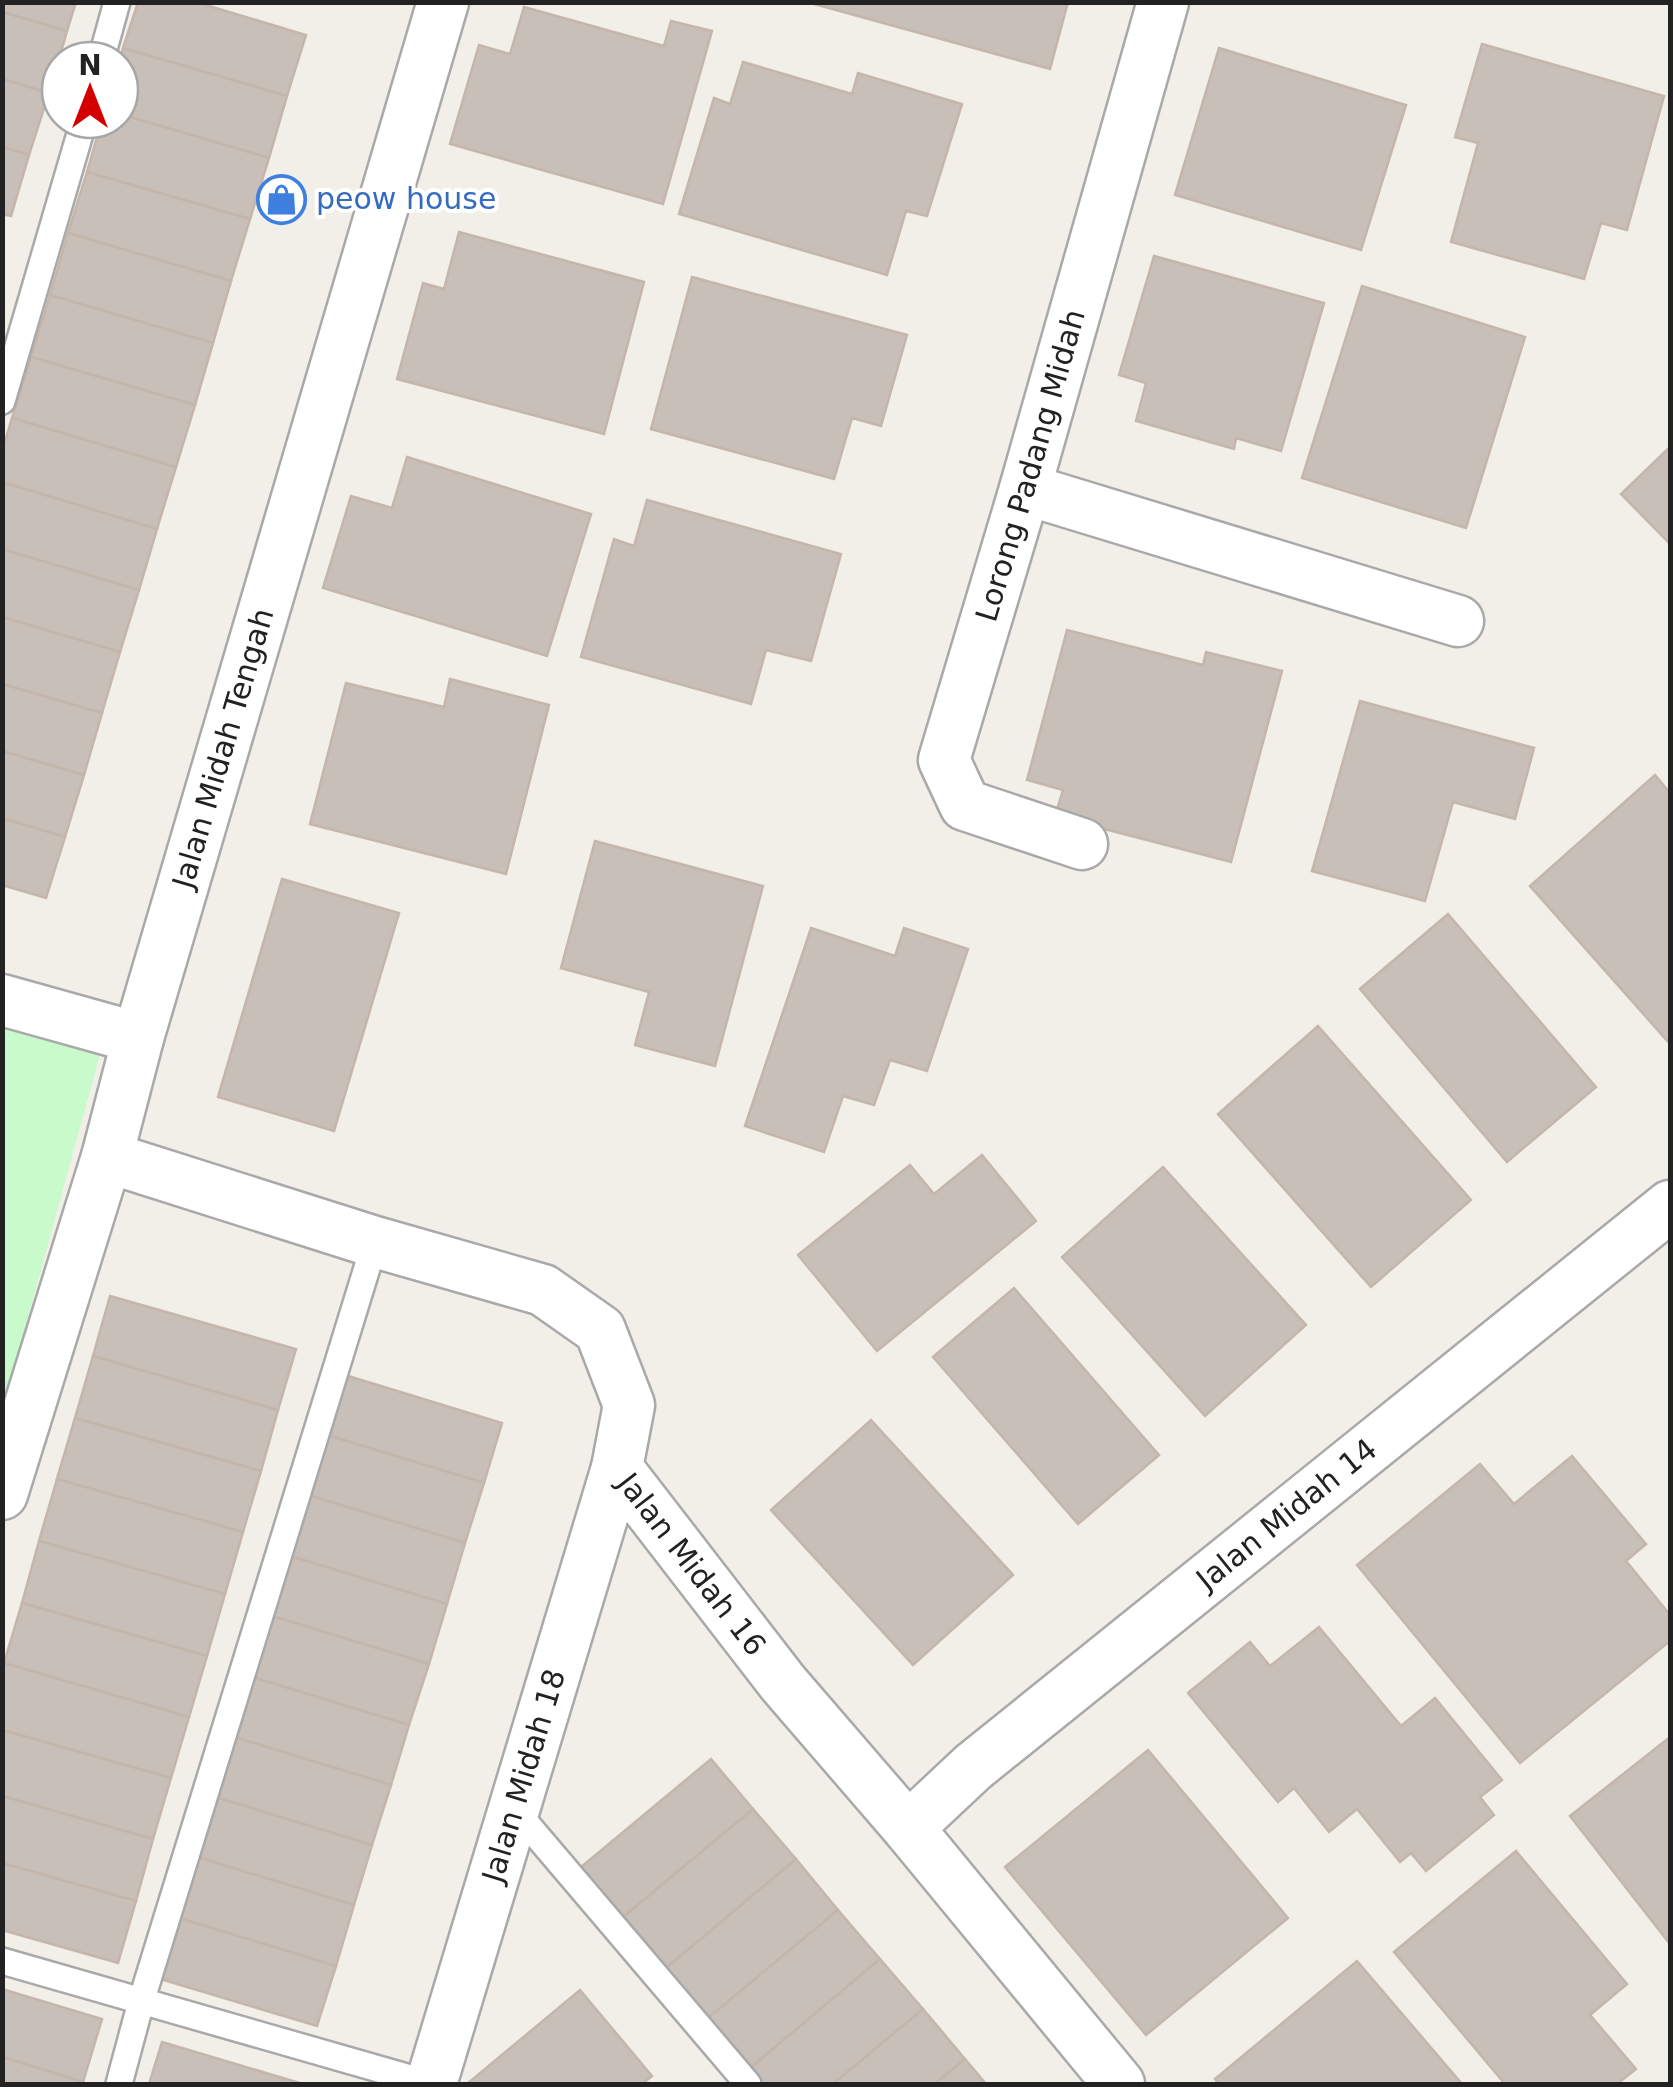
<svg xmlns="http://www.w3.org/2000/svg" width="1673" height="2087" viewBox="0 0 1673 2087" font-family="'DejaVu Sans',sans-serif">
  <rect width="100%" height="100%" fill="#f2efe9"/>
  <path fill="#c8facc" d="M3 1024 101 1051 3 1408Z"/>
  <g fill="#c7bfb8" stroke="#c4b6ab" stroke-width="2.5">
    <path d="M2 2H76L67 31 2 12Z"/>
    <path d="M138 2H196L306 35 287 96 123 48Z"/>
    <path d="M807 2H1068L1050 69Z"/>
    <path d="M524 7 664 46 671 21 712 31 663 204 450 144 479 45 510 54Z"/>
    <path d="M2 12 67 31 49 93 2 79Z"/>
    <path d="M1482 44 1664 96 1627 230 1601 223 1584 279 1451 242 1478 143 1455 137Z"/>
    <path d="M123 48 287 96 269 158 120 114V60Z"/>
    <path d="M1219 48 1406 105 1361 250 1175 195Z"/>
    <path d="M743 62 852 94 858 73 962 104 927 216 906 211 887 275 679 214 714 98 730 104Z"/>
    <path d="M2 79 49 93 29 155 2 147Z"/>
    <path d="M120 114 269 158 250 219 87 172 102 120H120Z"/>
    <path d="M2 147 29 155 11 216 2 214Z"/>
    <path d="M87 172 250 219 231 281 68 233Z"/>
    <path d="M459 232 644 282 604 434 397 379 423 283 444 289Z"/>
    <path d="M68 233 231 281 213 343 50 295Z"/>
    <path d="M1154 256 1324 303 1281 451 1236 438 1234 449 1136 421 1146 383 1119 375Z"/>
    <path d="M692 277 907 335 881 426 852 418 834 479 651 429Z"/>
    <path d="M1362 286 1525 337 1466 528 1302 478Z"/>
    <path d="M50 295 213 343 195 405 31 357Z"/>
    <path d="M31 357 195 405 176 467 12 418Z"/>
    <path d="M12 418 176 467 157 529 2 482V451Z"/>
    <path d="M1670 447V544L1621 494Z"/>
    <path d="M407 457 591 514 547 656 323 588 351 496 392 508Z"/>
    <path d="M2 482 157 529 139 590 2 549Z"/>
    <path d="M647 500 841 554 811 661 766 650 751 704 581 657 614 539 634 546Z"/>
    <path d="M2 549 139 590 120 652 2 617Z"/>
    <path d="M2 617 120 652 102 713 2 684Z"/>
    <path d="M1067 630 1203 665 1206 652 1282 671 1231 862 1055 816 1063 790 1027 780Z"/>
    <path d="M450 679 549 705 506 874 310 824 346 683 444 707Z"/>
    <path d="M2 684 102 713 84 775 2 751Z"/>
    <path d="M1360 701 1534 748 1515 819 1453 802 1425 901 1312 871Z"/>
    <path d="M2 751 84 775 65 837 2 818Z"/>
    <path d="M1655 775 1670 793V1044L1530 886Z"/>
    <path d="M2 818 65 837 46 898 2 885Z"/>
    <path d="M595 841 763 886 715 1066 635 1045 649 992 561 968Z"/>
    <path d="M282 879 399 913 334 1131 218 1097Z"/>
    <path d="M1448 914 1596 1087 1507 1162 1360 989Z"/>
    <path d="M811 928 895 956 904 928 968 949 927 1071 890 1060 874 1105 843 1096 824 1152 745 1126Z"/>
    <path d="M1318 1026 1471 1200 1371 1287 1218 1114Z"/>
    <path d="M982 1155 1036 1221 877 1351 798 1255 910 1165 934 1194Z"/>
    <path d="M1163 1167 1306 1325 1205 1416 1062 1257Z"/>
    <path d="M1014 1288 1159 1455 1078 1524 933 1357Z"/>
    <path d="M110 1296 296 1349 278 1410 93 1356Z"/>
    <path d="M93 1356 278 1410 261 1471 75 1418Z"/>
    <path d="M345 1375 502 1423 484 1483 327 1435Z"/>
    <path d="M75 1418 261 1471 243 1532 57 1479Z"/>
    <path d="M871 1420 1013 1575 913 1665 771 1510Z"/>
    <path d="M327 1435 484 1483 465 1543 308 1495Z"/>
    <path d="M1572 1456 1646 1544 1626 1561 1670 1615V1641L1520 1763 1357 1565 1480 1464 1514 1504Z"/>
    <path d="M57 1479 243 1532 225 1594 39 1541Z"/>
    <path d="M308 1495 465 1543 447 1604 290 1556Z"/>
    <path d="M39 1541 225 1594 207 1656 22 1603Z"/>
    <path d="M290 1556 447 1604 429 1664 272 1616Z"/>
    <path d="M22 1603 207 1656 189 1717 4 1663Z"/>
    <path d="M272 1616 429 1664 409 1725 252 1677Z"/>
    <path d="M1319 1627 1401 1726 1435 1698 1502 1780 1480 1797 1494 1815 1426 1871 1411 1853 1400 1862 1357 1809 1329 1832 1294 1788 1278 1802 1188 1693 1250 1642 1270 1666Z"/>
    <path d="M4 1663 189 1717 171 1778 2 1730Z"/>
    <path d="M252 1677 409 1725 391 1785 234 1737Z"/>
    <path d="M2 1730 171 1778 153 1839 2 1796Z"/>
    <path d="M234 1737 391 1785 372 1845 215 1797Z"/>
    <path d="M1670 1737V1944L1570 1816Z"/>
    <path d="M1148 1750 1288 1918 1146 2035 1005 1867Z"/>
    <path d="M711 1759 753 1809 622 1918 580 1868Z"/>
    <path d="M2 1796 153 1839 136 1901 2 1863Z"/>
    <path d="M215 1797 372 1845 354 1905 197 1857Z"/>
    <path d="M753 1809 796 1859 665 1969 622 1918Z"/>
    <path d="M1516 1851 1627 1984 1590 2015 1636 2069 1617 2084H1505L1394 1952Z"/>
    <path d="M197 1857 354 1905 336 1966 179 1918Z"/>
    <path d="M796 1859 838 1910 707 2019 665 1969Z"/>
    <path d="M2 1863 136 1901 118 1963 2 1930Z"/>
    <path d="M838 1910 880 1959 749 2069 707 2019Z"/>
    <path d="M179 1918 336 1966 317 2026 160 1979Z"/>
    <path d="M880 1959 923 2009 833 2084H762L749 2069Z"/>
    <path d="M1357 1961 1462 2084H1219L1215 2079Z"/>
    <path d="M2 1989 102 2019 83 2082 2 2057Z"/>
    <path d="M580 1990 652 2076 642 2084H467Z"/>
    <path d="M923 2009 965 2059 935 2084H833Z"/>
    <path d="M162 2042 303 2084H149Z"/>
    <path d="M2 2057 83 2082 82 2084H2Z"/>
    <path d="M965 2059 986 2084H935Z"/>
  </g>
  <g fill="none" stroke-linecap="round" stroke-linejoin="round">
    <defs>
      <g id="service">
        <path d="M101 60 117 2"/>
        <path d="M2 401 84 120"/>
        <path d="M515 1810 748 2084"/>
        <path d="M2 1961 431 2084"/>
        <path d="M119 2084 141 2002 375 1242"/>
      </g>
      <g id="minor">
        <path d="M1025 489 1458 621"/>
        <path id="s1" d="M1082 844 965 805 944 760 1025 489 1163 2"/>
        <path d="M2 1000 138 1038"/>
        <path id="s2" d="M107 1157 375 1242 543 1290 600 1330 629 1405 617 1468 783 1683 908 1828 1119 2084"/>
        <path id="s3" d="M2 1494 107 1157 138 1038 443 2"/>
        <path id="s4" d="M908 1828 973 1767 1670 1206"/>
        <path id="s5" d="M431 2084 617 1468"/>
      </g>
    </defs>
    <use href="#service" stroke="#a9a9a9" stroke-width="30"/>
    <use href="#minor" stroke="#a9a9a9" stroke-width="55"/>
    <use href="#service" stroke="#fff" stroke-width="25"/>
    <use href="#minor" stroke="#fff" stroke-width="50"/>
  </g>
  <defs>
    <symbol id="shop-ring" viewBox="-11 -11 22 22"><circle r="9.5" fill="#fff" stroke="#3f7fe0" stroke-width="1.5"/><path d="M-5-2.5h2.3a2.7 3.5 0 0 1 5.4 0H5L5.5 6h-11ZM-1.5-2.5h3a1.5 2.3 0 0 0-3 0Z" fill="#3f7fe0"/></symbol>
  </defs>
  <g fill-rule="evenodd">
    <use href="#shop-ring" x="254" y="172" width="55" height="55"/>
  </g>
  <g text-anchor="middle" stroke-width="8" stroke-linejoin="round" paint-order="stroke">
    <g font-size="30" fill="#366cbe" stroke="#fff" text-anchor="start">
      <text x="316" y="209">peow house</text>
    </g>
    <g font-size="30" fill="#222" stroke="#fff">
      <text dy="10" stroke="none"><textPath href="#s1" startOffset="480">Lorong Padang Midah</textPath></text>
      <text dy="10" stroke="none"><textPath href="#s3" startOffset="778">Jalan Midah Tengah</textPath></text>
      <text dy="10" stroke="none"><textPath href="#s4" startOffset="492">Jalan Midah 14</textPath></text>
      <text dy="10" stroke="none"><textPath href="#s2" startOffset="792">Jalan Midah 16</textPath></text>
      <text dy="10" stroke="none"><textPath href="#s5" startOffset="322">Jalan Midah 18</textPath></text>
    </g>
  </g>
  <rect width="1673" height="2087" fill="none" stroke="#222222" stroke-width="10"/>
  <g transform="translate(90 90)"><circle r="48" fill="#ffffff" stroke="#a7a7a7" stroke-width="2.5"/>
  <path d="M0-8L18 38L0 25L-18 38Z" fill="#d40000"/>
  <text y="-15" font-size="28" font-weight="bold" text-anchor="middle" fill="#222222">N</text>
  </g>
</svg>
